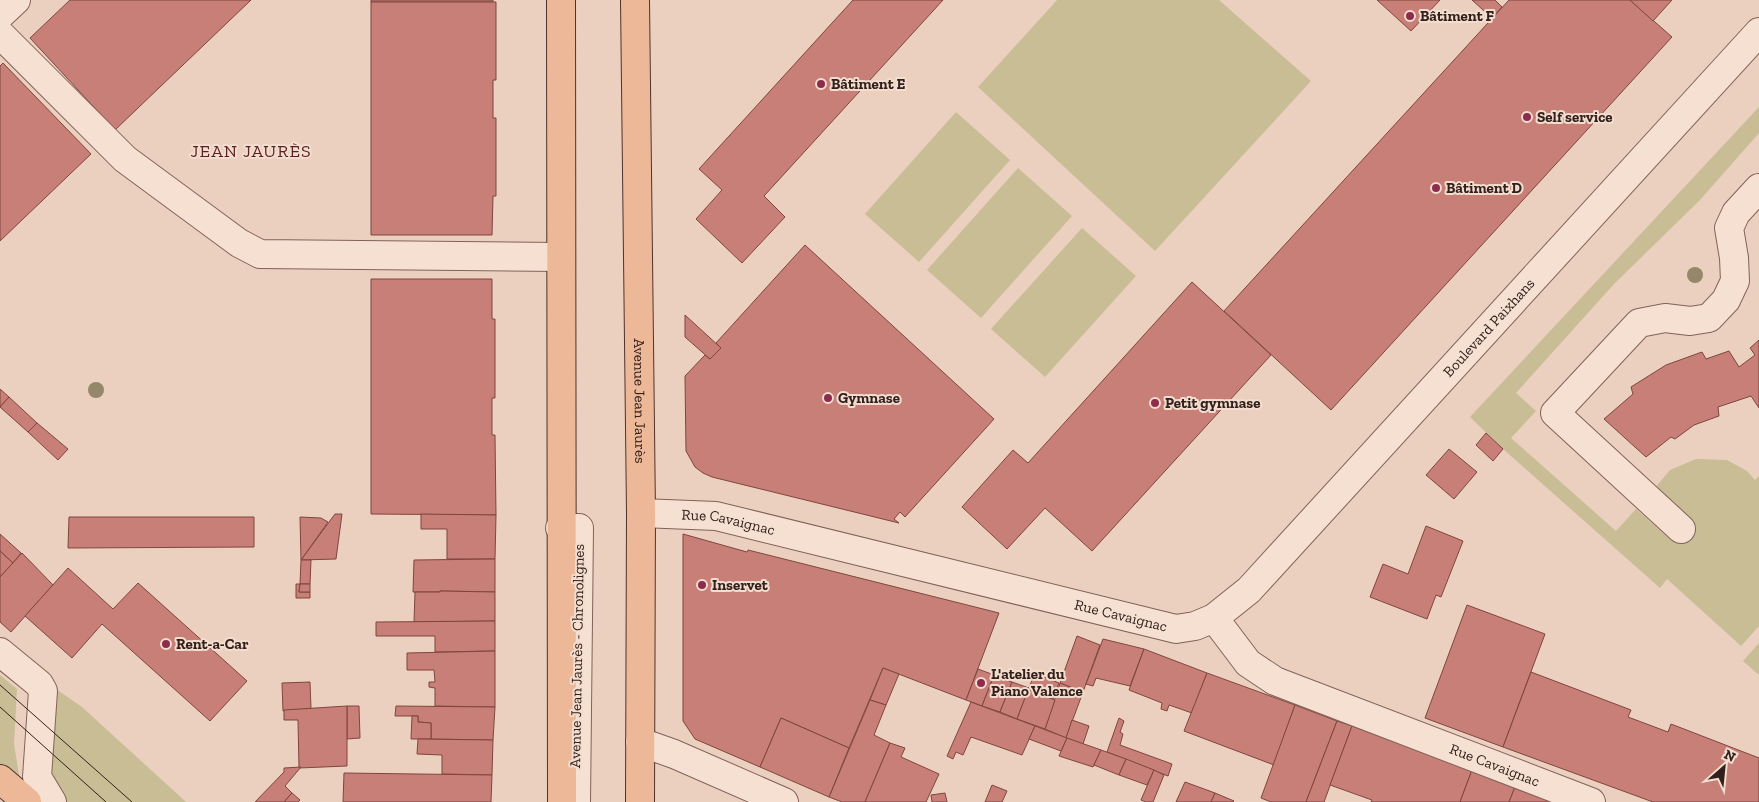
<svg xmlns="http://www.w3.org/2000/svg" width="1759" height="802" viewBox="0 0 1759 802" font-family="'Zilla Slab',serif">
  <rect width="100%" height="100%" fill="#ebd0bf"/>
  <g fill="#c8bd94">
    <path d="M1057 0H1219L1311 81 1155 251 978 87Z"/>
    <path d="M1759 107V133L1700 200 1614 284 1516 393 1536 411 1511 438 1616 531 1636 509 1671 540 1681 529 1655 488 1670 470 1696 459 1727 460 1747 471 1755 480 1759 476V626L1741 646 1667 579 1660 588 1503 449 1470 417Z"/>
    <path d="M956 112 1010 160 919 262 865 214Z"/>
    <path d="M1018 168 1072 216 981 318 927 270Z"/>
    <path d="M1082 228 1136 276 1045 377 991 329Z"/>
    <path d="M1759 643V675L1743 661Z"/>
    <path d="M0 675 17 689 14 744 20 781 0 779Z"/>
    <path d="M56 689 82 707 186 802H65L59 794 50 765Z"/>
  </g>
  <g fill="#c77f77" stroke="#804540">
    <path d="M70 0H251L115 130 30 38Z"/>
    <rect x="371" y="0" width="122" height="2"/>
    <path d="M853 0H943L764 196 785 217 742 263 696 219 722 190 699 169Z"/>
    <path d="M1377 0H1440L1411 31Z"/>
    <path d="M1472 0H1495L1502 7 1492 18Z"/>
    <path d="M1509 0H1630L1672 37 1331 410 1224 311Z"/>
    <path d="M1630 0H1672L1653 21Z"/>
    <path d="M371 2H496V80H493V118H496V196H493L492 235H371Z"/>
    <path d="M3 63 91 154 0 241V66Z"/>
    <path d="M805 245 994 419 905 517 900 512 894 519 899 523 712 477 703 473 695 467 686 451 685 376 705 355 710 359 721 348 716 343Z"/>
    <path d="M371 279H492V319H495V398H492V435H495L496 515 371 514Z"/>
    <path d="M1192 282 1271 355 1092 551 1045 508 1007 549 962 507 1013 450 1028 463Z"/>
    <path d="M685 315 721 348 710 359 685 337Z"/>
    <path d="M1759 340V408L1751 396 1718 407 1719 416 1694 425 1675 439 1671 437 1646 457 1604 419 1633 394 1631 387 1666 365 1702 352 1706 359 1729 351 1739 367 1755 355 1750 348Z"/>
    <path d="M0 389 9 397 0 407Z"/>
    <path d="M9 397 37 423 28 432 0 407Z"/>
    <path d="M37 423 68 449 58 460 28 432Z"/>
    <path d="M1486 433 1503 449 1493 461 1476 445Z"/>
    <path d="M1449 449 1477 472 1454 499 1426 475Z"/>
    <path d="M335 514H342L336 559 301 560Z"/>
    <path d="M421 514 496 515 495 559H447V529H421Z"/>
    <path d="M69 517H254V547L68 548Z"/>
    <path d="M300 517 321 518 328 522 301 560Z"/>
    <path d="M1426 526 1463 541 1441 597 1436 595 1427 619 1370 597 1383 564 1408 574Z"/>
    <path d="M0 534 21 553 13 563 0 551Z"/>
    <path d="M683 534 747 552 748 550 999 613 966 700 883 668 849 748 781 718 760 767 695 739 683 721Z"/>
    <path d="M0 551 13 563 0 577Z"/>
    <path d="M22 553 53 585 11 632 0 622V577Z"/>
    <path d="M495 559V592L440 591V592H413L414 560Z"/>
    <path d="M301 560H311L310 584H300Z"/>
    <path d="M68 568 113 609 138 583 247 681 210 721 102 624 72 658 25 616Z"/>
    <path d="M296 584H300L299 592H310V598H296Z"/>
    <path d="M300 584H310V592H299Z"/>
    <path d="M440 591 495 592V621L414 622 415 592H440Z"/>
    <path d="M1467 605 1545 634 1503 747 1425 718Z"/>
    <path d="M495 621V651L435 652V636H376V622Z"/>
    <path d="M1077 636 1100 645 1083 692 1060 683Z"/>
    <path d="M1103 639 1144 649 1130 686 1096 678 1093 686 1086 684Z"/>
    <path d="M1144 649 1207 673 1192 713 1169 705 1167 711 1161 709 1162 703 1129 690Z"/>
    <path d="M495 651V707L435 706V688L429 687V682H435L434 670H407V653Z"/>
    <path d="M883 668 899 674 886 705 870 700Z"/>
    <path d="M978 669 994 675 982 706 966 700Z"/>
    <path d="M1531 672 1631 710 1628 717 1668 732 1671 724 1759 758V802H1653L1503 747Z"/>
    <path d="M1035 673 1059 683 1053 699 1028 690Z"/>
    <path d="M1207 673 1295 705 1274 765 1184 731Z"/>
    <path d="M994 675 1012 682 1000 712 982 706Z"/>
    <path d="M310 682 311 709 283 711 282 683Z"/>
    <path d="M1012 682 1029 688 1017 719 1000 712Z"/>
    <path d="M1060 683 1083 692 1066 738 1045 729Z"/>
    <path d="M1028 690 1055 700 1045 729 1017 719Z"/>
    <path d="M870 700 886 705 874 735 890 743 865 802H842L829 797Z"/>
    <path d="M971 702 1035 726 1022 755 971 737 963 755 956 752 953 759 947 756Z"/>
    <path d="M1295 705 1337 721 1306 802H1271L1261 798Z"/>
    <path d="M347 706H359L360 738 347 739Z"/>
    <path d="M347 706V766L299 768 298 720H284V710Z"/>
    <path d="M396 706 495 707 493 740 431 739V723L418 722V716H395Z"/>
    <path d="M412 716H418V722L431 723V739H411Z"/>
    <path d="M781 718 849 748 829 797 760 767Z"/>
    <path d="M1119 718 1124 721 1120 732 1123 734 1120 745 1172 764 1168 776 1107 752Z"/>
    <path d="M1072 720 1089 726 1083 744 1066 738Z"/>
    <path d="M1337 721 1352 726 1324 802H1306Z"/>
    <path d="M1035 726 1067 738 1061 751 1029 739Z"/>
    <path d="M1352 726 1472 770 1460 802H1371L1372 800 1330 785Z"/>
    <path d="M1067 738 1101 750 1093 767 1059 756Z"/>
    <path d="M418 739 493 740 492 775 442 774V755L417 754Z"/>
    <path d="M890 743 905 748 901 757 939 774 926 802H865Z"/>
    <path d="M1101 750 1126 759 1119 775 1094 765Z"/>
    <path d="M1126 759 1154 770 1147 785 1119 775Z"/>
    <path d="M301 767 285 786 292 793 284 802H255L284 772V768Z"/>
    <path d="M1154 770 1164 775 1153 802H1146L1141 800Z"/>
    <path d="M1472 770 1515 787 1509 802H1460Z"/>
    <path d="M344 773 492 775 491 802H343Z"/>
    <path d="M1185 782 1215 793 1211 802H1176Z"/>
    <path d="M992 785 1007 791 1002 802H985Z"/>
    <path d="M1515 787 1556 802H1509Z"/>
    <path d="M292 793 300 800 298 802H284Z"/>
    <path d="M945 793 947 802H932L931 795Z"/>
    <path d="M1215 793 1234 801 1233 802H1211Z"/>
  </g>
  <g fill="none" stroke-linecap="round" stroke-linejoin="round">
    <defs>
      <g id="minor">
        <path d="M0 15 16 0"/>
        <path d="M0 34 125 159 239 243 260 254 561 257"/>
        <path id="s1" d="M641 513 716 516 1176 629 1195 626 1214 618 1249 590 1759 32"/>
        <path d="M560 528H579L576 802"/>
        <path d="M1681 529 1555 413 1639 323 1665 318 1690 321 1709 318 1726 300 1735 281 1734 258 1729 228 1736 213 1759 188"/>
        <path id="s2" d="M1214 618 1248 663 1275 681 1591 802"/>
        <path d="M0 652 39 684 43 691 37 777 52 802"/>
        <path d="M640 742 674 754 784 802"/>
      </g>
      <g id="major">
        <path d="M561 0 562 802"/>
        <path id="s3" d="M635 0 641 513 640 802"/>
        <path d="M0 779 27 802"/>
      </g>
    </defs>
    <use href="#minor" stroke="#826259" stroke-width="30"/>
    <use href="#major" stroke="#50322d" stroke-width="30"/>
    <use href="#minor" stroke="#f6e0d2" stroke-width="28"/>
    <use href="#major" stroke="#edb898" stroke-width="28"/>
    <g stroke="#33201c" stroke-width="1">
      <path d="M0 685 132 802"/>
      <path d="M0 707 106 802"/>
    </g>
  </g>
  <g fill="#95876a">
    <circle cx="1695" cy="275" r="8"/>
    <circle cx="96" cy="390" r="8"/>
  </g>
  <g fill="#8d2c4c" stroke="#f3ddce" stroke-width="2">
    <circle cx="1410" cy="16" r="5"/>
    <circle cx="821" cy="84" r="5"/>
    <circle cx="1527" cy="117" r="5"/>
    <circle cx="1436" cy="188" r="5"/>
    <circle cx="828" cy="398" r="5"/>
    <circle cx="1155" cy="403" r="5"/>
    <circle cx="702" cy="585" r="5"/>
    <circle cx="166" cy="644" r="5"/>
    <circle cx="981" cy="683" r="5"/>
  </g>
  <g text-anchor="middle" stroke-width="4" stroke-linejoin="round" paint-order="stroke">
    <g font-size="15" font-weight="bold" fill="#33201c" stroke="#f3ddce" text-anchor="start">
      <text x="1420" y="21">Bâtiment F</text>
      <text x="831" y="89">Bâtiment E</text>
      <text x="1537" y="122">Self service</text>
      <text x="1446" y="193">Bâtiment D</text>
      <text x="838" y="403">Gymnase</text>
      <text x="1165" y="408">Petit gymnase</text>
      <text x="712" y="590">Inservet</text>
      <text x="176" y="649">Rent-a-Car</text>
      <text x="991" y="679">L'atelier du<tspan x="991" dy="17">Piano Valence</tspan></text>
    </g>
    <g font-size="15" fill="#33201c" stroke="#f3ddce">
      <text dy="5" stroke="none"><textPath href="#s1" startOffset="989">Boulevard Paixhans</textPath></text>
      <text dy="5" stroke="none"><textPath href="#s3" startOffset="401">Avenue Jean Jaurès</textPath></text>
      <text dy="5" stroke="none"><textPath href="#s1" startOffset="88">Rue Cavaignac</textPath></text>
      <text dy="5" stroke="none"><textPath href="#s1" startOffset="492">Rue Cavaignac</textPath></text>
      <text transform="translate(577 656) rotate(-89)" y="5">Avenue Jean Jaurès - Chronolignes</text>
      <text dy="5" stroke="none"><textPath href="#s2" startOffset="324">Rue Cavaignac</textPath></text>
    </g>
    <g font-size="18" letter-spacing="1" fill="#5d1e25" stroke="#f3ddce">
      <text x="251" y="157">JEAN JAURÈS</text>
    </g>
  </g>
  <g transform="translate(1724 767) rotate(27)" stroke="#f3ddce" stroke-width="4" paint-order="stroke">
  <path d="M0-4L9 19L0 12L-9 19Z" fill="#33201c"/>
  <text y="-8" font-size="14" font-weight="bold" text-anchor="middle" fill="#33201c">N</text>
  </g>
</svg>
